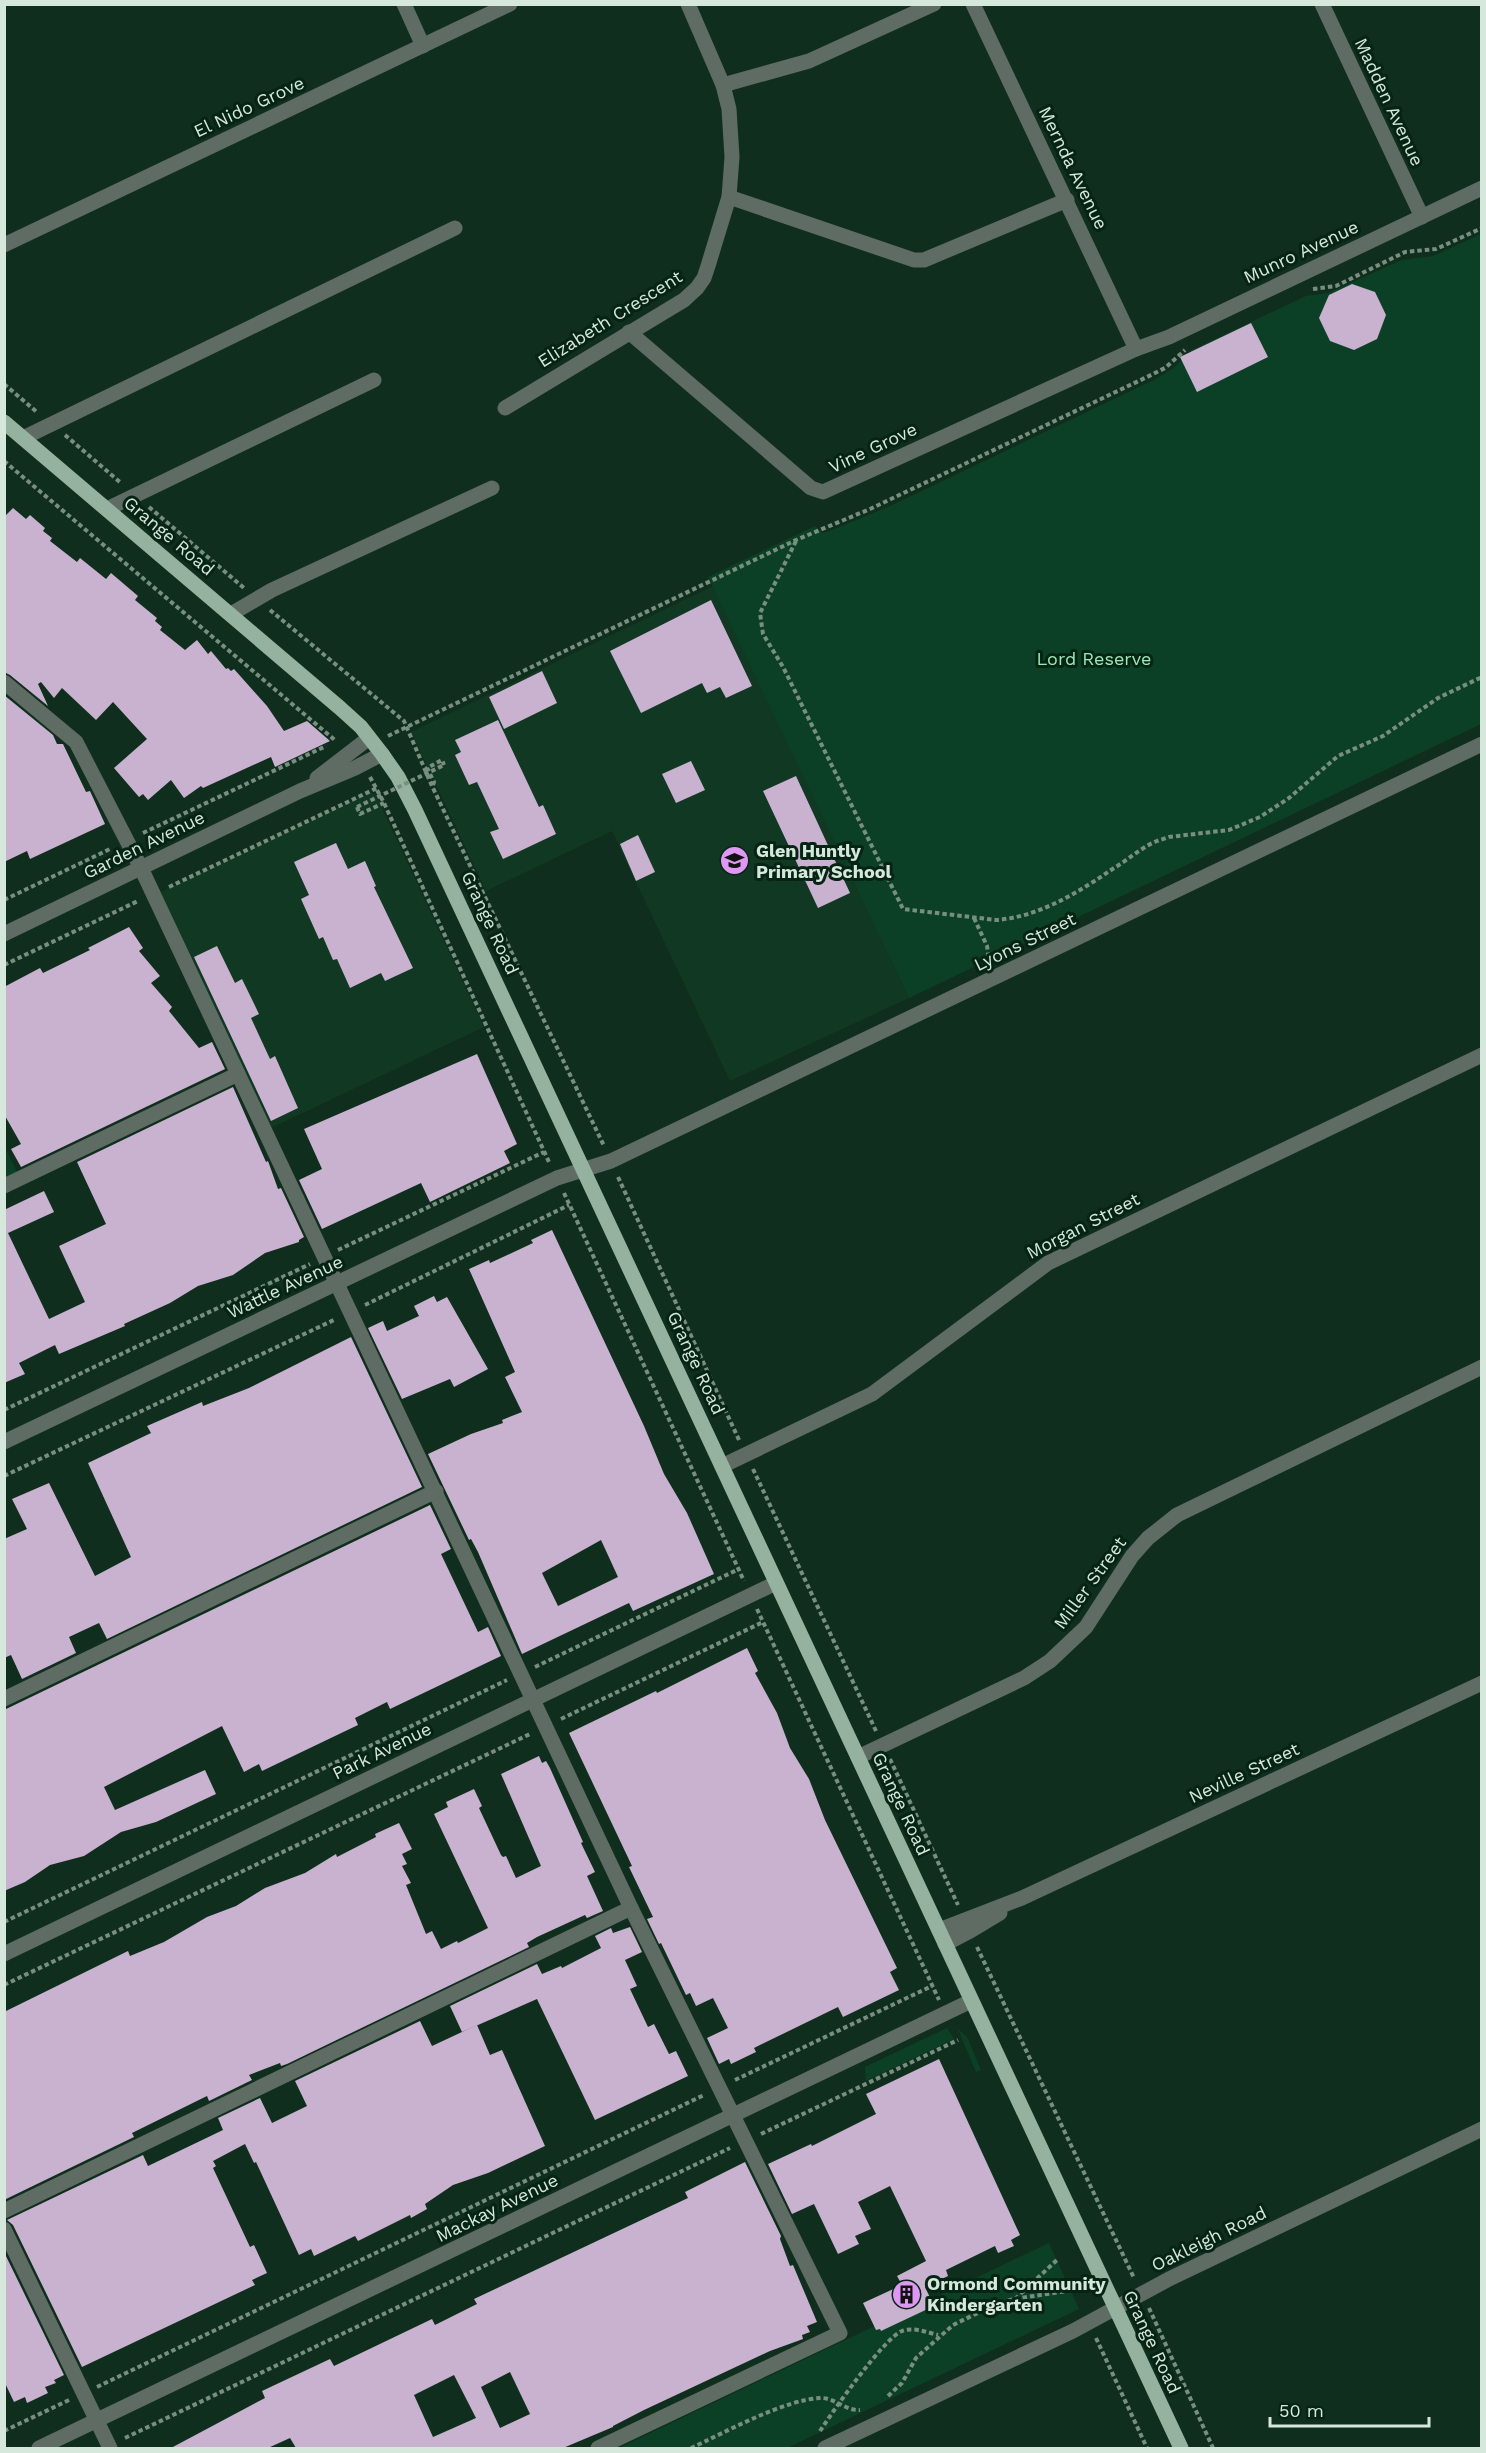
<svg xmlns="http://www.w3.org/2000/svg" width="1486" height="2453" viewBox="0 0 1486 2453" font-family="'Work Sans',sans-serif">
  <rect width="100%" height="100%" fill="#102e1d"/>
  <g fill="#113823">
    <path d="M713 586 909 998 730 1081 612 831 486 891 411 732Z"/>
    <path d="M370 792 376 795 484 1027 271 1128 161 892Z"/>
  </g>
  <g fill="#0c4026">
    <path d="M1481 234V724L909 998 708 577 815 526 823 533 827 532 888 507 1156 379 1175 367 1192 350 1306 296 1328 293 1402 260 1433 256Z"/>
    <path d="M4 1146 18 1174 4 1180Z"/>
    <path d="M947 2028 954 2039 866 2081 865 2067Z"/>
    <path d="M958 2029 967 2037 981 2070 976 2072Z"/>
    <path d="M1049 2243 1079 2309 787 2448H619Z"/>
  </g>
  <g fill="#c8b2cf" fill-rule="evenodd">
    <path d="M1352 284 1375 292 1386 315 1377 339 1354 350 1330 341 1319 318 1329 295Z"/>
    <path d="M1251 323 1268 357 1197 392 1180 357Z"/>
    <path d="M13 508 26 519 30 515 45 528 43 531 52 538 50 541 77 562 80 558 106 579 111 573 138 596 135 600 157 618 155 621 162 627 160 630 185 650 197 640 208 654 211 651 226 669 228 668 231 671 234 669 267 706 284 731 307 721 330 741 275 767 271 757 203 788 201 786 184 798 171 780 148 800 143 794 139 797 114 768 147 739 113 702 96 720 62 688 54 698 41 682 38 684 48 706 10 675 4 672V517Z"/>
    <path d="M711 600 752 686 726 698 720 687 707 693 702 683 641 713 610 651Z"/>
    <path d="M542 671 557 703 504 729 489 697Z"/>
    <path d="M4 695 53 735 57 744H63L86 792 90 791 105 824 30 859 27 851 4 862Z"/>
    <path d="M498 720 539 807 543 805 556 834 503 859 490 832 499 829 477 782 469 785 455 755 461 752 455 740Z"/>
    <path d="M691 761 705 790 676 803 662 774Z"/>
    <path d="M796 776 850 893 818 908 763 791Z"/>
    <path d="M638 835 655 872 636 881 620 844Z"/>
    <path d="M336 843 348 869 365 861 376 886 374 887 413 968 385 981 381 973 350 988 337 959 333 960 323 937 319 939 301 899 309 895 294 862Z"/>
    <path d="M129 927 143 948 139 951 160 976 151 983 172 1007 169 1011 199 1048 212 1042 225 1069 21 1167 11 1149 21 1144 4 1114V987L40 968 43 973 90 950 88 948Z"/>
    <path d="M217 946 235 983 242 979 259 1014 251 1018 270 1059 275 1056 298 1108 271 1121 194 957Z"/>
    <path d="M477 1054 517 1144 504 1151 510 1163 430 1202 421 1183 322 1229 299 1180 322 1169 304 1129Z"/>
    <path d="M233 1087 266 1162 268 1161 278 1189 281 1188 304 1237 299 1240V1242L265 1253 233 1275 198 1286 170 1303 124 1324 125 1326 59 1354 55 1345 19 1363 25 1374 4 1383V1210L44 1191 54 1212 8 1233 49 1319 85 1302 59 1246 106 1224 77 1162Z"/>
    <path d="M552 1230 644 1426 664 1474 687 1513 714 1574 633 1611 629 1603 522 1654 478 1552 471 1539 469 1540 428 1454 471 1434 503 1423 502 1420 522 1412 505 1377 515 1372 469 1269 489 1260 490 1263 533 1243 531 1240ZM601 1540 618 1577 558 1606 542 1573Z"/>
    <path d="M434 1296 437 1302 447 1297 488 1369 454 1387 450 1379 402 1399 368 1328 383 1321 387 1331 419 1316 414 1306Z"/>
    <path d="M351 1337 422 1487 107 1639 99 1623 69 1637 76 1653 22 1679 11 1655 4 1658V1539L27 1529 12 1499 49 1483 95 1576 131 1557 88 1463 151 1433 147 1426 202 1402 203 1406 249 1388Z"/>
    <path d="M430 1505 451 1549 441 1554 478 1632 488 1627 501 1656 390 1709 387 1702 355 1718 358 1725 262 1771 259 1764 244 1772 222 1726 104 1787 115 1810 205 1770 216 1794 156 1822 121 1832 84 1856 50 1865 25 1882 4 1891V1710Z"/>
    <path d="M747 1648 758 1671 755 1673 777 1713 790 1748 809 1779 825 1820 897 1968 890 1972 899 1990 843 2017 838 2007 754 2048 756 2052 731 2064 729 2059 719 2064 707 2038 728 2028 713 1998 696 2006 690 1993 686 1995 661 1943 659 1944 647 1919 653 1917 629 1867 632 1866 569 1733 656 1691 657 1693Z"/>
    <path d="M539 1756 542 1763 546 1761 550 1768 583 1842 581 1843 595 1872 587 1876 603 1911 587 1918 585 1915 537 1937 527 1943 529 1947 287 2064 281 2066 280 2063 249 2075 252 2080 209 2101 207 2096 132 2133 134 2137 4 2200V2012L128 1951 130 1956 164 1942 207 1917 236 1906 265 1888 305 1873 336 1854 337 1857 376 1837 375 1834 399 1823 412 1849 402 1854 407 1864 402 1866 411 1883 406 1885 426 1934 432 1931 441 1949 457 1941 458 1943 488 1928 434 1814 448 1807 446 1802 474 1789 482 1806 479 1808 501 1855 503 1857 506 1856 516 1878 541 1866 501 1774Z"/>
    <path d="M630 1927 642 1952 625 1960 637 1986 630 1989 648 2027 654 2024 669 2054 676 2051 688 2076 595 2120 537 1999 462 2032 450 2006 537 1964 542 1974 561 1966 562 1968 601 1948 595 1936 611 1928 613 1933Z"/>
    <path d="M420 2021 432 2046 477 2025 490 2055 502 2050 545 2146 488 2173 453 2185 425 2204 427 2209 411 2218 410 2215 358 2241 355 2236 314 2256 311 2249 299 2255 256 2162 254 2163 245 2144 213 2161 216 2166 213 2168 250 2247 254 2245 267 2273 252 2280 255 2285 82 2367 13 2225 7 2220 143 2155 148 2166 223 2130 218 2118 260 2098 272 2123 307 2106 295 2081Z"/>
    <path d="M939 2059 1020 2235 1011 2240 1014 2246 998 2253 995 2246 946 2270 948 2276 925 2287 934 2306 881 2331 880 2329 876 2330 863 2303 902 2285 897 2276 926 2261 890 2186 858 2202 871 2229 855 2236 859 2244 838 2254 814 2204 792 2214 768 2164 811 2144 812 2146 876 2114 866 2094Z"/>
    <path d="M745 2162 781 2236 780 2239 790 2266 793 2265 817 2322 807 2326 810 2332 802 2335 803 2339 770 2351 644 2410 613 2426V2427L563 2448H296L290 2438 268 2448H171L265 2398 262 2391 330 2359 334 2366 432 2319 435 2325 477 2304 474 2299 688 2198 685 2192ZM510 2372 530 2414 500 2428 481 2387ZM454 2375 476 2418 433 2437 414 2395Z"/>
    <path d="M4 2252 64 2375 54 2380 56 2383 45 2387 48 2393 27 2403 25 2397 14 2402 4 2381Z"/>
  </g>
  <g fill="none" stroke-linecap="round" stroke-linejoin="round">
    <g stroke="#778e80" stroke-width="4" stroke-dasharray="4.5 3" stroke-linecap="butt">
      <path d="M1313 289 1336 286 1405 252 1436 249 1482 228"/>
      <path d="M4 384 38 413"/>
      <path d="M65 435 121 483"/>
      <path d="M4 461 336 741"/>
      <path d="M149 507 244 588"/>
      <path d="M796 541 760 613 763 634 783 667 903 909 996 920C1039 917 1079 892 1114 868 1129 859 1142 847 1157 841L1169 837 1229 830 1260 817 1289 798 1338 756 1383 736 1438 698 1482 677"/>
      <path d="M270 610 404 721 432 786 604 1146"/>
      <path d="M388 736 796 540 870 509 1147 377 1165 368 1185 350"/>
      <path d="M370 777 384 803 549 1162"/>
      <path d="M433 785 434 782 427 768 442 760 444 765"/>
      <path d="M357 807 360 814 384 803"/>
      <path d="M143 833 326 746"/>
      <path d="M169 887 377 788"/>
      <path d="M4 900 112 848"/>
      <path d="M974 918 987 946 989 961"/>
      <path d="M4 965 138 901"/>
      <path d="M618 1177 739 1440"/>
      <path d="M564 1193 744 1581"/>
      <path d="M338 1250 544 1152"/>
      <path d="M365 1305 569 1205"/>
      <path d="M4 1410 310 1264"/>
      <path d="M753 1469 876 1731"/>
      <path d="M4 1476 336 1319"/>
      <path d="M757 1609 939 2000"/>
      <path d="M535 1667 739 1569"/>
      <path d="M561 1719 763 1622"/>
      <path d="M890 1759 958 1905"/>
      <path d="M4 1922 507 1680"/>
      <path d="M977 1947 1134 2278"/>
      <path d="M4 1985 530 1734"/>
      <path d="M735 2080 932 1986"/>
      <path d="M761 2134 958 2040"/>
      <path d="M1015 2299 1058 2259"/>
      <path d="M1149 2308 1213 2448"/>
      <path d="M1096 2338 1147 2448"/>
      <path d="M97 2387 704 2095"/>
      <path d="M888 2396 902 2383 916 2358 953 2325 996 2304 1014 2299 1067 2291 1082 2284"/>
      <path d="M4 2431 69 2400"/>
      <path d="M820 2431C833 2411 884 2338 902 2331 914 2327 926 2332 938 2335"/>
      <path d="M125 2438 730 2148"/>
      <path d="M691 2448C724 2433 785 2399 821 2398 835 2398 846 2411 860 2410"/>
    </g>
    <g stroke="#5e6c63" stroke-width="15">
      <path d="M404 4 423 46"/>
      <path d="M973 4 1136 349"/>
      <path d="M1322 4 1422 217"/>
      <path d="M723 85 809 61 934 4"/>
      <path d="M729 197 914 260H924L1067 200"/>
      <path d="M4 245 510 4"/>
      <path d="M629 332 811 488 823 492 1136 349 1169 337 1482 188"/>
      <path d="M505 408 684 300 697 288 704 278 708 266 729 197 732 157 729 109 723 85 688 4"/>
      <path d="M23 438 455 228"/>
      <path d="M107 509 374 380"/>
      <path d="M231 614 272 590 492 488"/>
      <path d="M4 682 76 742 141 868 631 1908 840 2333 598 2448"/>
      <path d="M317 778 369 738"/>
      <path d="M4 934 300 791 355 768 382 754"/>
      <path d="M4 1186 238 1074"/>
      <path d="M4 1442 557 1178 611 1161 1482 744"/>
      <path d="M722 1466 872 1394 1048 1263 1482 1055"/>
      <path d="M4 1699 436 1491"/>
      <path d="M858 1757 1024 1678 1050 1661 1086 1627 1132 1556 1148 1538 1177 1515 1482 1367"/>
      <path d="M939 1930 1022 1898 1482 1683"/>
      <path d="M945 1944 970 1931 1000 1913"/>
      <path d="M4 1954 776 1583"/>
      <path d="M4 2211 631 1908"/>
      <path d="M4 2229 110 2448"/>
      <path d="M39 2448 971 2001"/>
      <path d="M825 2448 1073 2331 1169 2279 1482 2129"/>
    </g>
    <path stroke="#95b19f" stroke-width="15" d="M4 422 340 708 361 727 382 754 398 777 415 810 1181 2448"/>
    <path stroke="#778e80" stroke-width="4" stroke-dasharray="4.5 3" stroke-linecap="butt" d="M357 807 444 765"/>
  </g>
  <defs>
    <symbol id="school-disc" viewBox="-11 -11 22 22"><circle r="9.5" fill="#de98f3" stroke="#062414"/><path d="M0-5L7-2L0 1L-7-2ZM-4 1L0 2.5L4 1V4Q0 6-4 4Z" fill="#111"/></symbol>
    <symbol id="building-disc" viewBox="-11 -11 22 22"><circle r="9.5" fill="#de98f3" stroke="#062414"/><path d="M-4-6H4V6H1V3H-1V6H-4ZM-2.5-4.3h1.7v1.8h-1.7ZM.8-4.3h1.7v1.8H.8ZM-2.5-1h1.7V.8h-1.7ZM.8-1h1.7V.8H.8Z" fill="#111"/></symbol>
  </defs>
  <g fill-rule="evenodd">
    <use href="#school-disc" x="718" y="844" width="33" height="33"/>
    <use href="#building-disc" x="890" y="2278" width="33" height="33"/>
  </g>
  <g text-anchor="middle" stroke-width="6" stroke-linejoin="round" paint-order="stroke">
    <g font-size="18" fill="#d6e7dc" stroke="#062414">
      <text transform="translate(1389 102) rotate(65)" y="6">Madden Avenue</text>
      <text transform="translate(249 107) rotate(-25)" y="6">El Nido Grove</text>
      <text transform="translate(1073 168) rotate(64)" y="6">Mernda Avenue</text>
      <text transform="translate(1301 252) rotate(-25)" y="6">Munro Avenue</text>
      <text transform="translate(610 319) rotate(-32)" y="6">Elizabeth Crescent</text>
      <text transform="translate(873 448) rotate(-25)" y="6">Vine Grove</text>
      <text transform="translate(169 536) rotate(40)" y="6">Grange Road</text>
      <text transform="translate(144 845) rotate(-26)" y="6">Garden Avenue</text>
      <text transform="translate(490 923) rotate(65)" y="6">Grange Road</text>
      <text transform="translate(1025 942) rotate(-26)" y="6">Lyons Street</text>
      <text transform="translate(1083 1226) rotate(-27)" y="6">Morgan Street</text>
      <text transform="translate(285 1287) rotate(-25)" y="6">Wattle Avenue</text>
      <text transform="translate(696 1363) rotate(65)" y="6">Grange Road</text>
      <text transform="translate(1090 1583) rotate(-54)" y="6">Miller Street</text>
      <text transform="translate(382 1751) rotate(-26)" y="6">Park Avenue</text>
      <text transform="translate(1244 1773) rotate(-25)" y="6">Neville Street</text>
      <text transform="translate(901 1804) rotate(65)" y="6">Grange Road</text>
      <text transform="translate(497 2208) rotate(-26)" y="6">Mackay Avenue</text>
      <text transform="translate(1209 2239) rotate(-26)" y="6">Oakleigh Road</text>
      <text transform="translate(1152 2342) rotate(65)" y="6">Grange Road</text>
    </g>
    <g font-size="18" fill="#9be9b9" stroke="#062414">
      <text x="1094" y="665">Lord Reserve</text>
    </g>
    <g font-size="18" font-weight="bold" fill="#d6e7dc" stroke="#062414" text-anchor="start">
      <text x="756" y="857">Glen Huntly<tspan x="756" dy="21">Primary School</tspan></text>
      <text x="927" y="2290">Ormond Community<tspan x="927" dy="21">Kindergarten</tspan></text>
    </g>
  </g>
  <rect width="1486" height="2453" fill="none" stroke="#d6e7dc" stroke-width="12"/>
  <path d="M1270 2417v9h159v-9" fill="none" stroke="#d6e7dc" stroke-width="3"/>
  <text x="1279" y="2417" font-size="18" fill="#d6e7dc" stroke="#062414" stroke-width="4.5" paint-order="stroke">50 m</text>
</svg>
